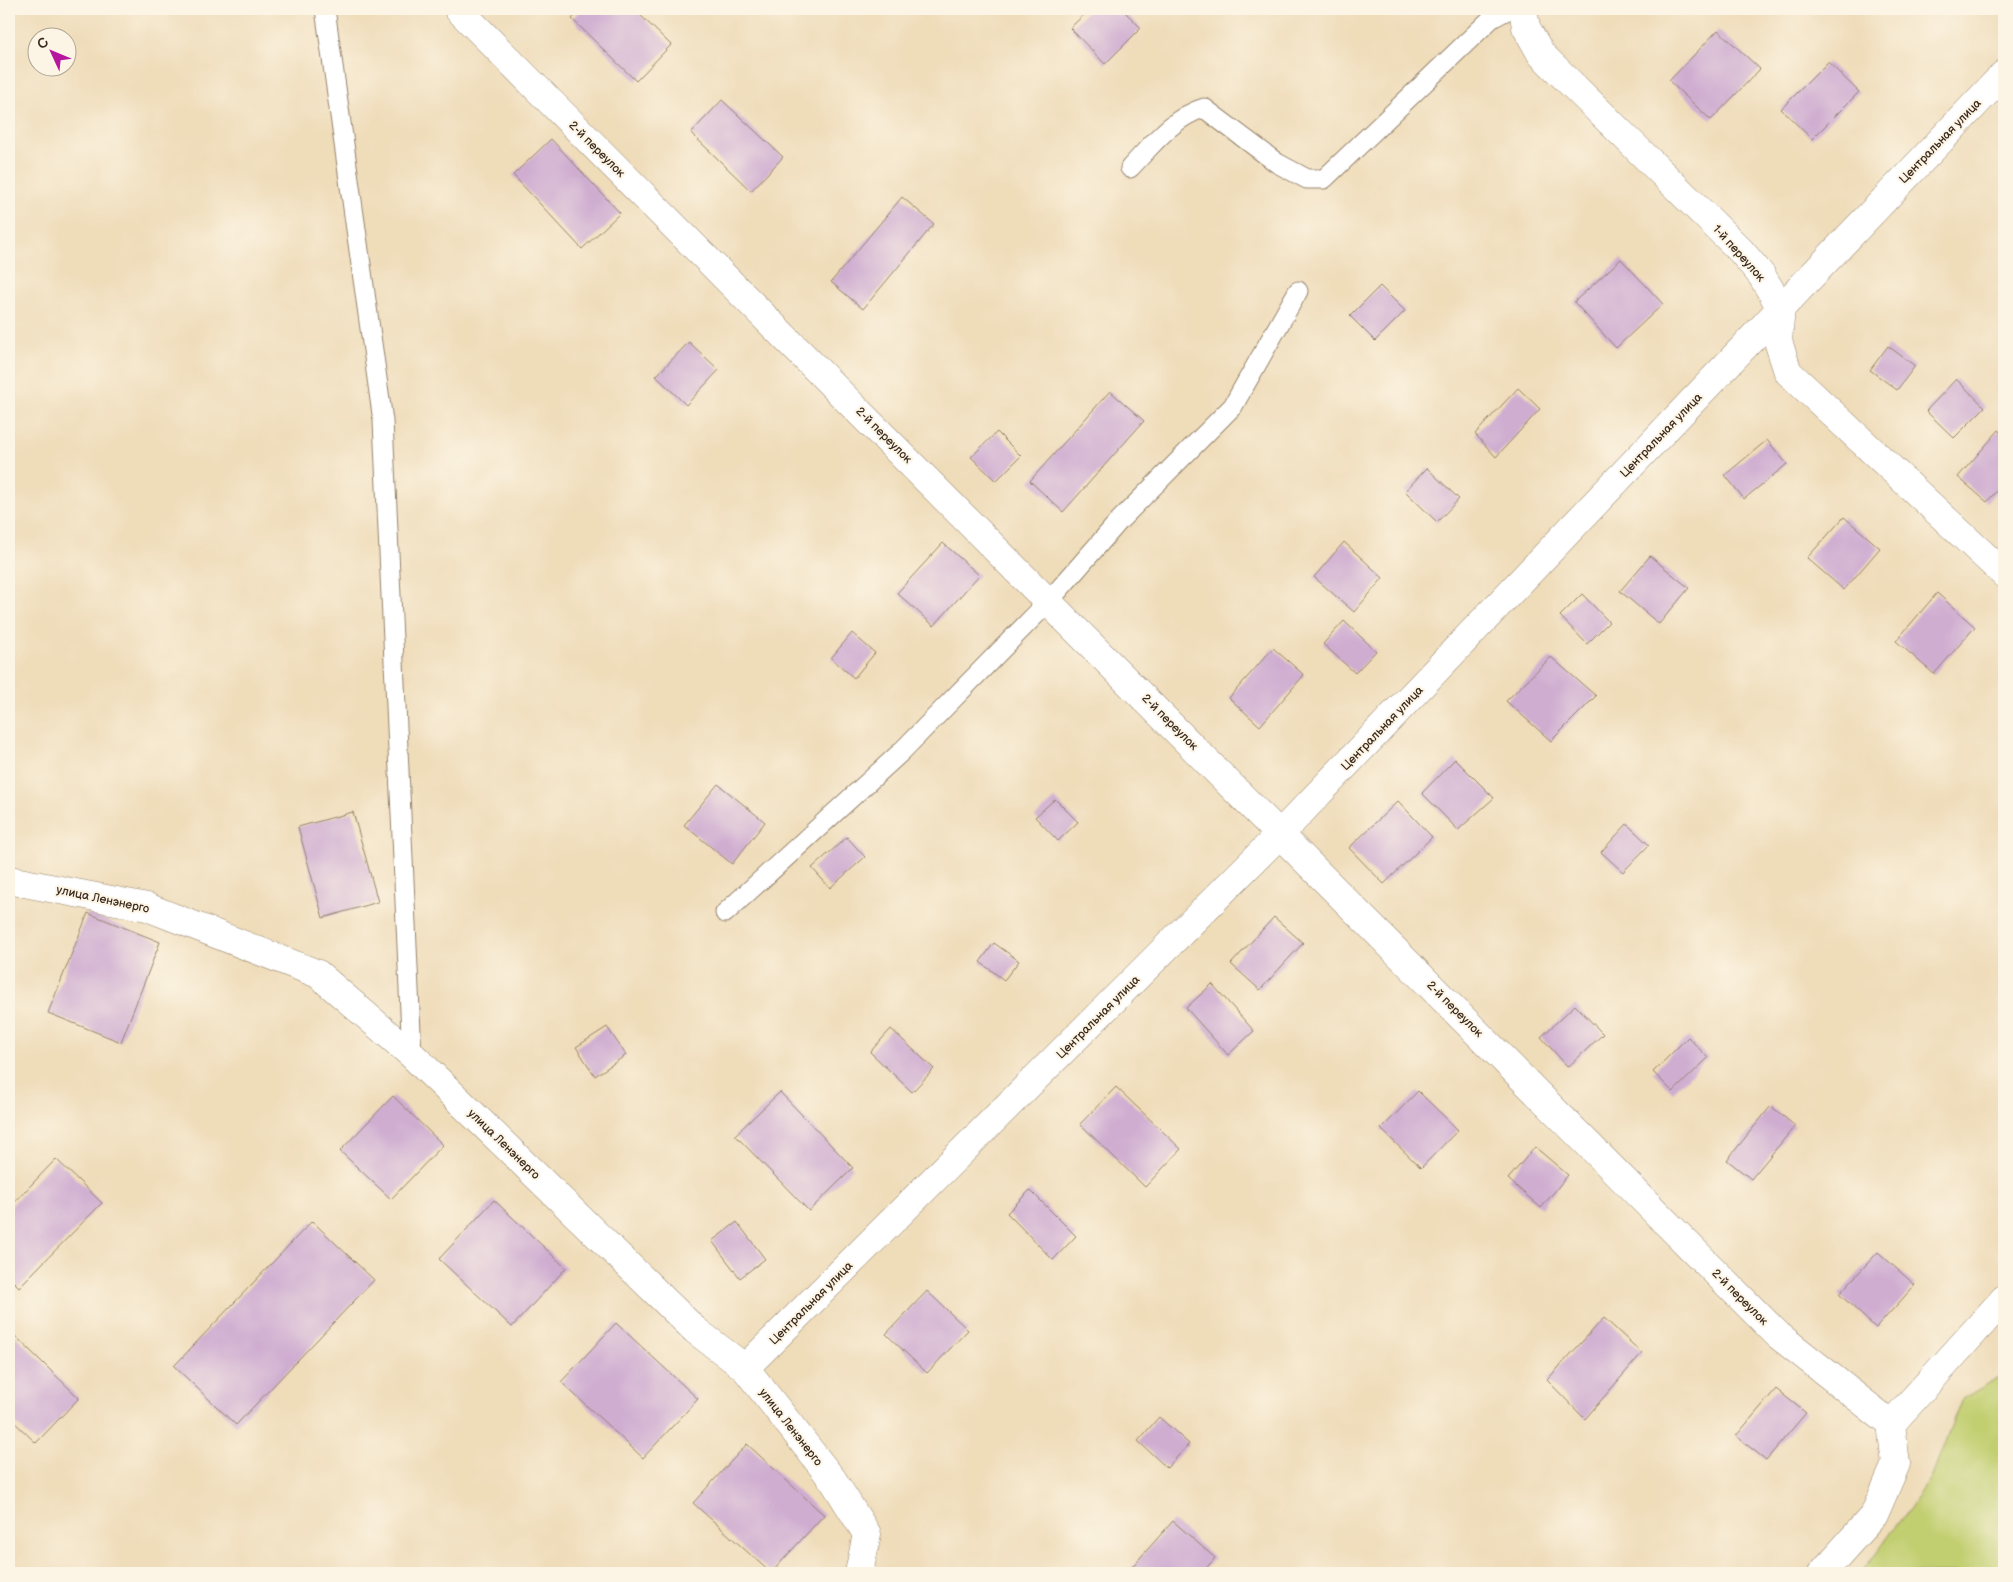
<svg xmlns="http://www.w3.org/2000/svg" width="2013" height="1582" viewBox="0 0 2013 1582" font-family="'Balsamiq Sans',sans-serif">
  <rect width="100%" height="100%" fill="#fcf5e5"/>
  <filter id="ink" filterUnits="userSpaceOnUse"><feTurbulence type="fractalNoise" baseFrequency=".02" numOctaves="2"/><feDisplacementMap in="SourceGraphic" scale="10" xChannelSelector="R" yChannelSelector="G"/><feConvolveMatrix kernelMatrix="1 2 1 2 8 2 1 2 1" color-interpolation-filters="sRGB"/></filter>
  <filter id="wash" filterUnits="userSpaceOnUse"><feTurbulence type="fractalNoise" baseFrequency=".0096" numOctaves="4" result="noise"/><feDisplacementMap in="SourceGraphic" scale="20" xChannelSelector="R" yChannelSelector="G"/><feGaussianBlur stdDeviation="1.12" result="paint"/><feColorMatrix in="noise" values="0 0 0 0 0 0 0 0 0 0 0 0 0 0 0 0 0 1.4 0 .05"/><feComposite in="paint" operator="in"/></filter>
  <g filter="url(#wash)">
    <rect width="100%" height="100%" fill="#efdcb9"/>
    <path fill="#c2cf71" stroke="#7e7c48" d="M2003 1375 2004 1573H1862L1931 1478 1962 1399Z"/>
    <g id="blocks">
      <g fill="#cfadd1">
        <path d="M581 9H634L671 45 636 81 572 19Z"/>
        <path d="M1090 9H1122L1141 28 1105 64 1070 28Z"/>
        <path d="M1718 30 1760 69 1711 120 1669 81Z"/>
        <path d="M1828 62 1859 92 1812 139 1781 109Z"/>
        <path d="M722 100 783 157 751 191 691 133Z"/>
        <path d="M551 139 620 213 582 249 513 175Z"/>
        <path d="M902 197 934 224 863 309 831 282Z"/>
        <path d="M1621 259 1663 304 1616 348 1574 302Z"/>
        <path d="M1380 286 1405 311 1375 341 1350 316Z"/>
        <path d="M689 342 719 370 686 405 656 376Z"/>
        <path d="M1888 346 1915 366 1897 390 1870 370Z"/>
        <path d="M1956 379 1985 407 1954 438 1926 411Z"/>
        <path d="M1518 388 1540 409 1496 457 1475 434Z"/>
        <path d="M1110 391 1144 421 1063 512 1030 481Z"/>
        <path d="M1999 430 2004 435V482L1987 502 1958 477Z"/>
        <path d="M997 432 1021 456 996 481 971 457Z"/>
        <path d="M1767 440 1787 464 1744 499 1725 475Z"/>
        <path d="M1427 468 1459 499 1437 522 1405 491Z"/>
        <path d="M1844 517 1880 548 1844 590 1807 558Z"/>
        <path d="M1344 542 1383 578 1354 612 1314 577Z"/>
        <path d="M943 543 979 575 934 626 897 593Z"/>
        <path d="M1650 556 1689 588 1659 624 1620 591Z"/>
        <path d="M1937 593 1975 627 1934 674 1896 641Z"/>
        <path d="M1582 594 1609 622 1587 644 1560 616Z"/>
        <path d="M1344 621 1376 651 1355 673 1323 644Z"/>
        <path d="M852 633 875 653 854 678 831 658Z"/>
        <path d="M1273 648 1304 675 1260 726 1229 698Z"/>
        <path d="M1551 657 1596 696 1551 741 1506 701Z"/>
        <path d="M1455 759 1494 798 1458 830 1422 793Z"/>
        <path d="M718 784 765 822 732 864 684 825Z"/>
        <path d="M1055 799 1078 822 1058 841 1035 817Z"/>
        <path d="M1398 801 1432 837 1384 884 1349 848Z"/>
        <path d="M353 812 378 902 323 918 298 827Z"/>
        <path d="M1627 824 1649 845 1623 872 1601 852Z"/>
        <path d="M847 837 865 857 830 888 812 868Z"/>
        <path d="M88 913 160 942 121 1042 48 1013Z"/>
        <path d="M1274 917 1303 943 1260 990 1231 964Z"/>
        <path d="M994 943 1019 961 1004 980 980 962Z"/>
        <path d="M1212 984 1254 1031 1228 1055 1186 1008Z"/>
        <path d="M1575 1005 1603 1034 1568 1067 1541 1037Z"/>
        <path d="M607 1027 626 1055 595 1076 576 1047Z"/>
        <path d="M891 1029 934 1069 912 1092 870 1052Z"/>
        <path d="M1688 1037 1708 1058 1673 1092 1653 1072Z"/>
        <path d="M1116 1087 1181 1149 1145 1187 1080 1124Z"/>
        <path d="M1418 1091 1458 1130 1421 1168 1381 1129Z"/>
        <path d="M780 1092 853 1168 809 1211 735 1135Z"/>
        <path d="M393 1096 443 1145 391 1199 340 1151Z"/>
        <path d="M1771 1106 1795 1126 1751 1179 1727 1160Z"/>
        <path d="M1535 1147 1568 1175 1541 1208 1508 1179Z"/>
        <path d="M56 1159 102 1203 19 1287 9 1277V1208Z"/>
        <path d="M1030 1190 1076 1236 1053 1260 1007 1213Z"/>
        <path d="M494 1200 566 1268 512 1327 439 1259Z"/>
        <path d="M312 1221 374 1280 236 1425 174 1366Z"/>
        <path d="M737 1222 765 1259 740 1278 712 1241Z"/>
        <path d="M1878 1252 1915 1285 1876 1328 1839 1294Z"/>
        <path d="M927 1291 968 1330 927 1373 886 1334Z"/>
        <path d="M1604 1318 1642 1353 1585 1419 1547 1380Z"/>
        <path d="M616 1323 698 1399 643 1458 561 1382Z"/>
        <path d="M9 1330 79 1398 36 1443 9 1417Z"/>
        <path d="M1776 1389 1806 1413 1766 1460 1736 1436Z"/>
        <path d="M1159 1417 1189 1444 1167 1468 1138 1441Z"/>
        <path d="M747 1444 824 1515 771 1573 693 1503Z"/>
        <path d="M1173 1521 1215 1558 1202 1573H1137L1131 1568Z"/>
      </g>
    </g>
  </g>
  <g filter="url(#ink)">
    <use href="#blocks" fill-opacity="0" stroke="#95836c" stroke-width="1"/>
    <g fill="none" stroke-linecap="round" stroke-linejoin="round">
      <defs>
        <g id="service">
          <path d="M325 9 383 421 412 1055"/>
          <path d="M1130 168C1152 145 1173 117 1204 108L1277 163 1307 179H1324L1492 18 1509 9"/>
          <path d="M725 913 900 753 1049 601 1119 521 1233 406 1298 291"/>
        </g>
        <g id="minor">
          <path d="M458 9 1778 1335 1891 1424"/>
          <path d="M1523 9 1526 27 1541 54 1741 251 1762 276 1781 308 1778 341 1788 372 2004 574"/>
          <path d="M9 880 147 907 318 974 412 1055 695 1330 745 1368 833 1480 867 1534 859 1573"/>
          <path d="M745 1368 1281 833 2004 74"/>
          <path d="M1822 1573 1874 1515 1896 1464 1891 1424 2004 1299"/>
        </g>
      </defs>
      <use href="#service" stroke="#95836c" stroke-width="21"/>
      <use href="#minor" stroke="#95836c" stroke-width="29"/>
      <use href="#service" stroke="#fff" stroke-width="19"/>
      <use href="#minor" stroke="#fff" stroke-width="28"/>
    </g>
  </g>
  <g text-anchor="middle" stroke-width="4" stroke-linejoin="round" paint-order="stroke">
    <g font-size="12" fill="#3b2a1e" stroke="#fcf5e5">
      <text transform="translate(1940 141) rotate(-46)" y="4">Центральная улица</text>
      <text transform="translate(597 149) rotate(45)" y="4">2-й переулок</text>
      <text transform="translate(1739 253) rotate(48)" y="4">1-й переулок</text>
      <text transform="translate(884 435) rotate(45)" y="4">2-й переулок</text>
      <text transform="translate(1661 435) rotate(-46)" y="4">Центральная улица</text>
      <text transform="translate(1170 722) rotate(45)" y="4">2-й переулок</text>
      <text transform="translate(1382 728) rotate(-46)" y="4">Центральная улица</text>
      <text transform="translate(103 899) rotate(12)" y="4">улица Ленэнерго</text>
      <text transform="translate(1455 1009) rotate(45)" y="4">2-й переулок</text>
      <text transform="translate(1098 1017) rotate(-45)" y="4">Центральная улица</text>
      <text transform="translate(504 1144) rotate(44)" y="4">улица Ленэнерго</text>
      <text transform="translate(1740 1297) rotate(45)" y="4">2-й переулок</text>
      <text transform="translate(811 1303) rotate(-45)" y="4">Центральная улица</text>
      <text transform="translate(791 1427) rotate(52)" y="4">улица Ленэнерго</text>
    </g>
  </g>
  <rect width="2013" height="1582" fill="none" stroke="#fcf5e5" stroke-width="30"/>
  <g transform="translate(52 52) rotate(314)"><circle r="24" fill="#fcf5e5" stroke="#afa495"/>
  <path d="M0-4L9 19L0 12L-9 19Z" fill="#b5179e"/>
  <text y="-8" font-size="14" font-weight="bold" text-anchor="middle" fill="#3b2a1e">С</text>
  </g>
</svg>
